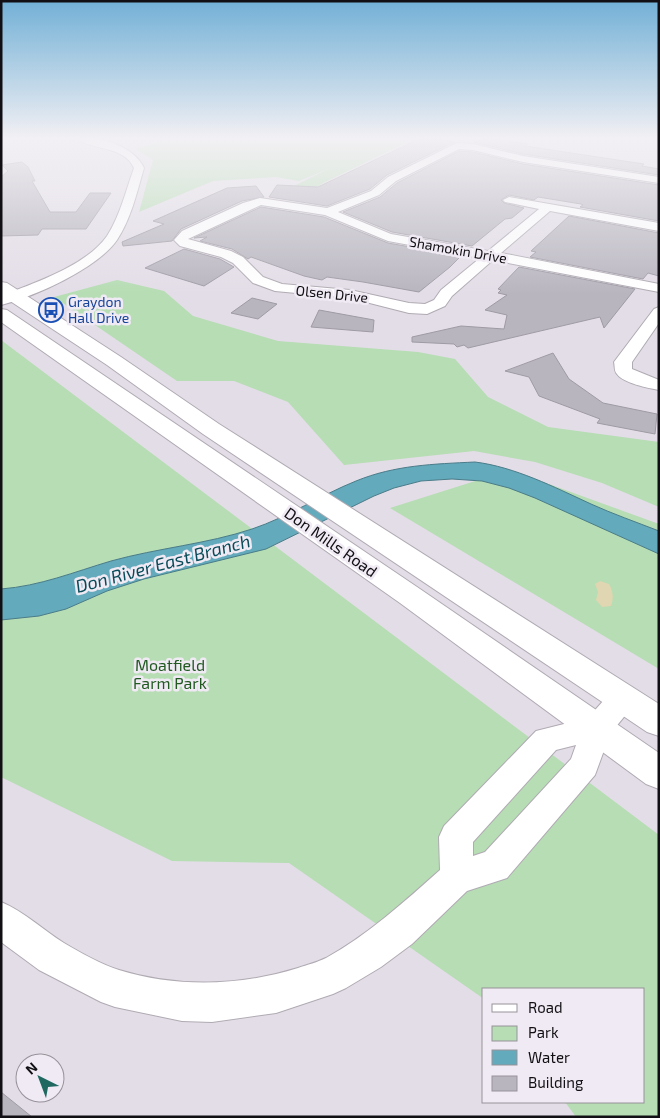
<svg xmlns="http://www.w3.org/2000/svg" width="660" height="1118" viewBox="0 0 660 1118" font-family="'Exo 2',sans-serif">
  <rect width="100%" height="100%" fill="#e3dde7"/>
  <g fill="#b6ddb3">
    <path d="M170 138H414L410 141 323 183 297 200 275 198 296 185 330 168 299 181 276 177 213 181 139 212 153 160 136 149Z"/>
    <path d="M117 280 164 291 193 316 278 341 418 352 455 359 488 397 548 427 659 442V507L602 483 535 462 474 451 344 465 288 402 234 381H177L54 297Z"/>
    <path d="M1 340 659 835V1117H576L565 1102H644V989H484V999L289 863 172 861 1 777Z"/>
    <path d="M510 470 659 524V669L390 508Z"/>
  </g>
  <path fill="#e0d6b1" d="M600 581 609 584C613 590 614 599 611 606L602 607 596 600 598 592 595 584Z"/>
  <path fill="#62aabc" stroke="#4a7c89" d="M475 462C515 467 554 487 591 504 613 514 636 522 659 531V554L535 498 509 488 482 481 452 479 421 481 394 488 374 496 266 549 144 579 107 591 66 609 39 616 1 620V589C40 586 74 572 111 561 158 548 207 544 252 529 288 517 321 495 356 481 395 465 434 464 475 462Z"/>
  <g fill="#b8b5bf" stroke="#9f9ba5">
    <path d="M421 138H435L454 142 387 175 370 189 327 206 269 197 277 185 318 187Z"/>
    <path d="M486 138 528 144 525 146 644 164 642 166 659 169V175L523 154 474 142Z"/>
    <path d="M459 151 473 152 523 164 659 185V221L580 207 583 205 581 204 538 197 534 200 509 195 501 200 504 203 524 208 512 218 505 219 472 246 392 232 343 212 380 197 397 183Z"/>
    <path d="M22 162 28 167 35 181H32L50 212H76L90 193H111L86 229H42L38 235 1 236V177L8 171 2 165Z"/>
    <path d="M256 186 264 197 242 201 181 229 172 241 123 246 122 242 164 224 153 221 227 188Z"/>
    <path d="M261 207 324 217 388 243 461 256 450 267 419 292 363 282 327 277 322 280 304 276 251 257 248 259 232 249 200 241 207 237 194 238Z"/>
    <path d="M569 216 659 233V276L648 273 643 279 530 257 536 252 531 251Z"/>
    <path d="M184 249 220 259 234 267 204 286 145 268Z"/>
    <path d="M519 267 635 289 604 328 600 317 468 348 464 345 457 347 454 344 412 342V337L461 326 504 329 507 315 485 310 507 295 498 293 501 290 498 289Z"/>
    <path d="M252 298 277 304 258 319 231 313Z"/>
    <path d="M319 310 374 320 373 332 311 327Z"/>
    <path d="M553 353 569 379 603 403 657 414 655 434 597 423 600 419 539 396 529 377 505 371Z"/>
    <path d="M1 1092 32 1117H1Z"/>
  </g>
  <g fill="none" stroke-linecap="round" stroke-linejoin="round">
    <defs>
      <g id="minor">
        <path d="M76 138C98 135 134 146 144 168 137 192 131 219 117 240 98 268 34 297 1 305V296C34 283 86 266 107 236 120 216 126 190 134 168 124 145 92 151 76 138Z"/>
        <path d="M457 143 473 144 523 156 659 177V183L523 162 473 150 459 149 396 181 379 195 338 212 391 234 488 251 539 209 505 202 503 200 509 197 659 223V231L550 211 501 253 659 284V292L493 260 452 296 445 306 427 314 409 313 350 298 275 291 253 283 233 263 221 257 180 246 174 240 182 231 243 203 260 198 327 208 371 191 388 177ZM261 205 325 215 388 241 480 258 441 290 434 300 425 304 409 303 350 290 282 284 263 277 243 257 231 251 188 239Z"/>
        <path d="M659 307V323L632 362V369L659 380V390C648 388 623 383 617 374 614 371 615 366 614 362L654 309Z"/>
        <path d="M622 688 632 691 636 699 632 707 610 734 595 775 507 878 467 891 412 944 381 967 346 988 333 994 276 1013 212 1022 182 1021 115 1007 101 1002 39 970 1 942V902C25 912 43 930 64 943 79 952 103 965 119 970 177 988 240 986 298 968 307 965 318 962 326 958 369 934 404 902 440 870L439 837 444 826 536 731 588 718 612 691ZM576 745 571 759 485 852 473 856V842L556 750Z"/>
      </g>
      <g id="secondary">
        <path d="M1 282 7 283 121 357 219 424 659 704V736L647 732 203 434 107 365 1 295Z"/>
        <path d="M1 309 7 310 420 589 659 753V789L646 784 400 603 1 322Z"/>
      </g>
    </defs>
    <use href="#minor" stroke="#b0aab3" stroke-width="2"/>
    <use href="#secondary" stroke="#b0aab3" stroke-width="2"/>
    <use href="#minor" fill="#fff" fill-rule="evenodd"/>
    <use href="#secondary" fill="#fff" fill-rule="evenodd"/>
  </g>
  <linearGradient id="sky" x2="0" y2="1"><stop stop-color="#72b0d6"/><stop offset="0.47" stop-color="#f2f0f4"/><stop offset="1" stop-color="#f2f0f4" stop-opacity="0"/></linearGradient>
  <rect width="660" height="294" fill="url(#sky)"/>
  <defs>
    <symbol id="bus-ring" viewBox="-11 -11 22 22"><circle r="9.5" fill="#f0eaf4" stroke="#1a4fb4" stroke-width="1.5"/><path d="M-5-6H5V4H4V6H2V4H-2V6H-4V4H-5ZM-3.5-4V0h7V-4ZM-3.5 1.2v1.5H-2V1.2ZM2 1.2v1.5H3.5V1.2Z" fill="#1a4fb4"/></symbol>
  </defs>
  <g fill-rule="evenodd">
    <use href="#bus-ring" x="37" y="296" width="28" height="28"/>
  </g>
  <g text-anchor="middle" stroke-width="5" stroke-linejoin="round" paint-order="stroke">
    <g font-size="14" fill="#110f13" stroke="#f0eaf4">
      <text transform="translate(458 250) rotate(10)" y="5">Shamokin Drive</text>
      <text transform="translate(332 294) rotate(6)" y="5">Olsen Drive</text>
    </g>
    <g font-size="14" fill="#164399" stroke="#f0eaf4" text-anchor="start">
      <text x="68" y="307">Graydon<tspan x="68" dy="16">Hall Drive</tspan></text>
    </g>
    <g font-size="16" fill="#110f13" stroke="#f0eaf4">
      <text transform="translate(331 542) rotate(35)" y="6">Don Mills Road</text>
    </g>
    <g font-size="16" fill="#215a21" stroke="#f0eaf4">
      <text x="170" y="671">Moatfield<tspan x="170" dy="18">Farm Park</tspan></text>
    </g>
    <g font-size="18" font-style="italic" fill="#094b58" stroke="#f0eaf4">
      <text transform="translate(163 564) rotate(-15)" y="6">Don River East Branch</text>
    </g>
  </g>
  <rect width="660" height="1118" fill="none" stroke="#110f13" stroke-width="5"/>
  <rect x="482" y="988" width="162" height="115" fill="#f0eaf4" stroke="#97929a"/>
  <rect x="492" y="1004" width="25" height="8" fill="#ffffff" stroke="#97929a"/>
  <text x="528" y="1013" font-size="15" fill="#110f13">Road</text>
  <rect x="492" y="1026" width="25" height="15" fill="#b6ddb3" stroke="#97929a"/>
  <text x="528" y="1038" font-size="15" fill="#110f13">Park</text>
  <rect x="492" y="1050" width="25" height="15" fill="#62aabc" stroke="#97929a"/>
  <text x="528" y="1063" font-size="15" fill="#110f13">Water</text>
  <rect x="492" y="1076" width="25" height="15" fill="#b8b5bf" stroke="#97929a"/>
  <text x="528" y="1088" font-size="15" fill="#110f13">Building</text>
  <g transform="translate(40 1078) rotate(318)"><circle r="24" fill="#f0eaf4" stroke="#97929a"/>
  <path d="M0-4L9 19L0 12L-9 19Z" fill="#1f6961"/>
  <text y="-8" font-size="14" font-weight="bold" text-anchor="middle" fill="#110f13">N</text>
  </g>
</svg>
